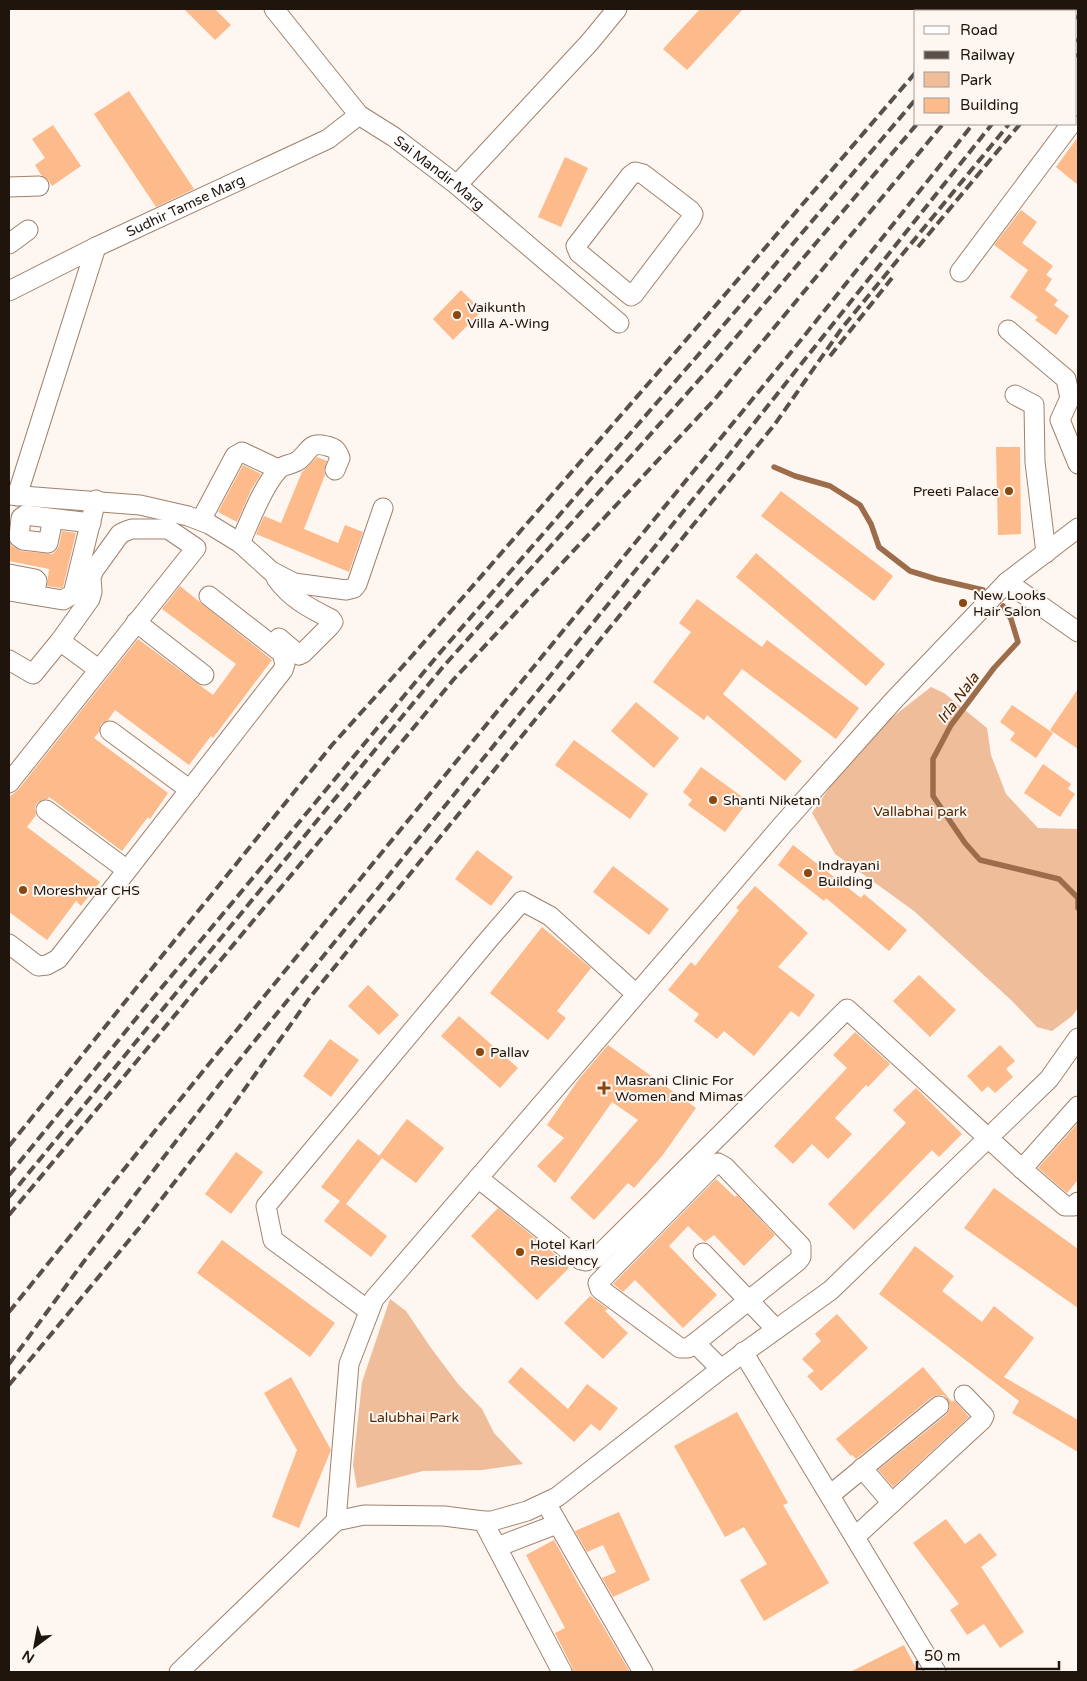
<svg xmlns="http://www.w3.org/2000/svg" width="1087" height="1681" viewBox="0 0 1087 1681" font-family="'Varela Round',sans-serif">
  <rect width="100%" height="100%" fill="#fdf6f1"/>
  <g fill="#efbd9a">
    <path d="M931 687 944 693 987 728 991 755 1006 794 1038 828 1078 829V1008L1072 1016 1052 1031 1037 1027 1011 1000 914 911 835 854 812 813 836 778 881 726Z"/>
    <path d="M390 1299 406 1311 431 1348 458 1384 482 1409 494 1433 523 1464 482 1470 423 1471 357 1488 353 1465 362 1382Z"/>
  </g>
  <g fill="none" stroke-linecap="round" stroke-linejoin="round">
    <g stroke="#9d6d4b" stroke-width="5.5">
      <path d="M774 467 795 476 830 486 860 505 871 524 879 547 910 571 936 579 983 590"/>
      <path d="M1003 606 1011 619 1018 642 994 668 951 725 933 759V796L965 843 980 860 1059 879 1078 898V908"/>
    </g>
  </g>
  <g fill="#fdba8b">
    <path d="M184 9H215L231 25 215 40Z"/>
    <path d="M700 9H743L687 70 663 49Z"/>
    <path d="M129 91 194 189 156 207 94 114Z"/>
    <path d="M53 125 81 166 52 186 48 180 41 175 35 165 45 158 32 139Z"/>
    <path d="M1078 137V185L1056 167Z"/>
    <path d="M565 157 588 168 561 227 538 217Z"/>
    <path d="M1021 210 1037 222 1022 243 1053 266 1046 275 1052 279 1045 290 1058 300 1054 305 1069 316 1056 335 1035 320 1038 317 1010 297 1028 270 994 245Z"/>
    <path d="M461 290 482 311 453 340 433 319Z"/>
    <path d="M996 447H1020L1021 534 998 535Z"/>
    <path d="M317 457 327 461 324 471 325 475 304 529 338 543 345 525 363 532 349 572 256 534 264 516 281 523 302 472Z"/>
    <path d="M243 465 261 474 251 490 237 522 218 512Z"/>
    <path d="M781 491 893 576 874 601 761 516Z"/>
    <path d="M62 531 76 533 63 587 61 588 47 586 49 569 9 561V541L12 546 21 551 52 554 56 551 59 546Z"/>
    <path d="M756 553 885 664 866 686 736 577Z"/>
    <path d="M180 586 272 660 213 738 211 736 189 765 115 710 108 720 101 724 99 732 94 738 168 793 150 819 148 817 122 851 49 797 48 799 42 800 37 803 35 808 36 815 27 827 100 882 81 906 76 901 47 940 9 912V797L18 790 138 639 213 695 236 664 162 609Z"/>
    <path d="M697 599 762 647 767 640 859 708 836 739 742 669 723 694 802 761 785 781 707 715 704 720 653 682 691 632 679 623Z"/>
    <path d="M1078 689V749L1050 730Z"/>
    <path d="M636 702 679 738 654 768 611 731Z"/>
    <path d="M1012 705 1053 733 1036 758 1010 740 1015 733 1000 722Z"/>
    <path d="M574 740 648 794 630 819 555 765Z"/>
    <path d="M1043 764 1071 784 1068 789 1075 794 1060 817 1024 793Z"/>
    <path d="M701 767 748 801 725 832 688 805 692 800 683 792Z"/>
    <path d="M793 845 861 898 864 894 907 930 889 951 826 898 824 901 778 865Z"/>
    <path d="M477 850 513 877 491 906 455 879Z"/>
    <path d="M613 866 669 909 649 935 593 892Z"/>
    <path d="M755 886 808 933 778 967 815 995 799 1017 791 1011 754 1056 724 1031 717 1039 694 1021 699 1014 668 990 691 962 695 966 739 910 736 908Z"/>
    <path d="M542 927 591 968 557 1011 566 1018 548 1040 490 993Z"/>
    <path d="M919 975 956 1010 930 1037 893 1001Z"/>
    <path d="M368 985 399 1015 379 1035 348 1006Z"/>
    <path d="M459 1016 518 1068 500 1088 441 1036Z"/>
    <path d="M855 1032 890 1064 868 1087 866 1085 835 1118 852 1134 828 1159 812 1144 793 1164 774 1146 847 1068 833 1055Z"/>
    <path d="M330 1039 359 1060 331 1097 303 1076Z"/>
    <path d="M608 1045 696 1108 662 1156 634 1188 628 1183 594 1220 570 1198 638 1120 612 1102 555 1183 537 1166 564 1138 547 1125 579 1079Z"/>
    <path d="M1000 1045 1015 1061 1006 1069 1013 1077 995 1093 988 1086 982 1092 967 1076Z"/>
    <path d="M916 1088 962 1134 939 1157 932 1150 854 1230 828 1204 906 1123 893 1110Z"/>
    <path d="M407 1119 444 1148 416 1183 379 1156Z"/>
    <path d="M1078 1123V1180L1067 1193 1038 1168Z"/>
    <path d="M358 1139 382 1158 346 1204 387 1236 371 1257 324 1221 340 1201 321 1187Z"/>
    <path d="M236 1152 263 1172 231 1214 205 1194Z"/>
    <path d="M716 1179 735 1197 737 1195 775 1235 744 1266 714 1235 705 1242 688 1226 669 1246 717 1295 683 1328 635 1280 623 1292 613 1284Z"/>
    <path d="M994 1188 1078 1249V1308L964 1228Z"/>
    <path d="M498 1208 550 1250 569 1268 537 1300 471 1236Z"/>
    <path d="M222 1240 335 1323 310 1357 197 1273Z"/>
    <path d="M915 1246 954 1276 942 1291 982 1322 994 1306 1034 1338 1004 1377 1078 1420V1452L1012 1413 1019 1401 879 1294Z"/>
    <path d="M590 1296 608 1309 605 1311 628 1333 603 1359 564 1323Z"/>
    <path d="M837 1314 868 1348 821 1391 807 1376 814 1371 802 1359 821 1341 815 1334Z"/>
    <path d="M521 1367 568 1409 587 1384 618 1408 600 1431 591 1424 574 1442 508 1382Z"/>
    <path d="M923 1367 952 1402 954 1400 969 1417 893 1487 878 1470 946 1415 949 1410 950 1405 947 1399 943 1395H938L932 1397 856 1459 852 1455 851 1456 836 1439Z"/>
    <path d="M291 1377 331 1450 299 1528 272 1517 297 1450 264 1393Z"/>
    <path d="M737 1412 788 1503 783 1505 829 1583 764 1621 740 1580 767 1564 744 1527 725 1537 674 1446Z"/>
    <path d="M619 1512 650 1580 613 1597 602 1578 616 1572 603 1545 587 1552 575 1531Z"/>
    <path d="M946 1519 965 1544 980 1533 997 1555 981 1567 1024 1632 1000 1648 984 1624 967 1635 950 1610 959 1604 913 1543Z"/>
    <path d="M554 1540 580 1587 630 1672H573L572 1667 555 1633 565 1628 526 1555Z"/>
    <path d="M904 1645 918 1672H850Z"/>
  </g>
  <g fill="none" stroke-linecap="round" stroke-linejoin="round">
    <defs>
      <g id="minor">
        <path id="s1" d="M274 9 359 115 394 137 457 185 619 323"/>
        <path d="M635 172 643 174 690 210 693 214 691 219 634 294 631 296 579 253 576 246 630 176Z"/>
        <path d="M457 185 589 43 617 9"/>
        <path d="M9 187 39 186"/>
        <path d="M9 244 28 230"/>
        <path d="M960 272 1071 124"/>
        <path id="s2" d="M9 291 96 247 328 139 359 115"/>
        <path d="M1008 330 1066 379 1070 398 1060 420 1078 464"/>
        <path d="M1015 395 1034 405 1035 462 1046 553"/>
        <path d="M9 495 140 505 188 516 209 524 240 543 271 571 294 583 346 590 354 588 357 584 383 508"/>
        <path d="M17 496 96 247"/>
        <path d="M53 519 48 543 23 540 19 537 21 518 25 515 91 523"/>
        <path d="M201 520 235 456 242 452 244 453 278 469"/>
        <path d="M240 543C250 521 262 488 278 470 283 464 293 465 299 460 310 451 309 441 327 446 335 448 337 450 340 458L335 470"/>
        <path d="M9 574 35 579 37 581 34 595"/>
        <path d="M276 578C290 598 309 608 331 619L333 622 330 626 303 653 299 655 279 638"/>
        <path d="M1007 582 1078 632"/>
        <path d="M9 591 63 600 73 594 96 500"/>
        <path d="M136 622 204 675"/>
        <path d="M9 660 33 674 60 641"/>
        <path d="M110 731 190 790"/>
        <path d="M9 783 196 548 168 529H132L126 531 120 534 94 570 91 577 92 592 90 599 60 641 98 669"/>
        <path d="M46 810 127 870"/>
        <path d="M9 944 38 966 47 965 58 959 283 670 285 664 282 653 209 596"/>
        <path d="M1078 1106 1022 1169 1065 1206H1074L1078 1202"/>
        <path d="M718 1163 725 1167 801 1246V1257L798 1261 695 1343 688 1348H680L600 1289 598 1283 712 1167Z"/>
        <path d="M478 1178 581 1260 586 1261 596 1258 847 1009 1022 1169"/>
        <path d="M703 1253 776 1329"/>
        <path d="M369 1311 273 1240 266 1206 489 939 522 901 550 916 636 994"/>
        <path d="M695 1343 721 1369"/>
        <path d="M743 1352 936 1672"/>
        <path d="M862 1468 892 1503"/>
        <path d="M830 1495 939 1406"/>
        <path d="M546 1503 643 1672"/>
        <path d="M336 1521 349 1364 374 1299 784 823 894 700 1007 582 1078 528"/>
        <path d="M483 1521 562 1672"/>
        <path d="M855 1537 982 1420 984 1416 964 1395"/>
        <path d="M497 1547 557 1524"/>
        <path d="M179 1672 336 1521 364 1515 444 1516 483 1521H492L527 1511 557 1497 721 1369 831 1290 1049 1079 1078 1038"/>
      </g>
    </defs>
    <use href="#minor" stroke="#a0816c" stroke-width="21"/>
    <use href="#minor" stroke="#fff" stroke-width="19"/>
    <g stroke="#5a5049" stroke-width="4" stroke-dasharray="10 5" stroke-linecap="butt">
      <path d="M968 11 970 9"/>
      <path d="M990 11 993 9"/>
      <path d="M1012 11 1014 9"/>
      <path d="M1036 11 1038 9"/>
      <path d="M1062 11 1064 9"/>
      <path d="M1076 19 1078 16"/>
      <path d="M1076 42 1078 39"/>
      <path d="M1076 57 1078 54"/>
      <path d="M918 247 1020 124"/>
      <path d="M830 356 892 278"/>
      <path d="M9 1146 332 745 412 656 674 354 916 72"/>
      <path d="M9 1175 143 1010 438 655 699 354 916 99"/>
      <path d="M9 1197 442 668 715 362 917 124"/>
      <path d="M9 1215 454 679 715 399 943 124"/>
      <path d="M9 1312 204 1070 805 335 973 124"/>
      <path d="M9 1364 82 1264 219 1085 724 461 992 124"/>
      <path d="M9 1385 140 1227 224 1118 311 996 775 424 842 328 1009 124"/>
    </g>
  </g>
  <g fill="#88480f" stroke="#fdf6f1" stroke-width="2">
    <circle cx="457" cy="315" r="5"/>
    <circle cx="1009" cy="491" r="5"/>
    <circle cx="963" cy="603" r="5"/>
    <circle cx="713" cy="800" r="5"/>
    <circle cx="808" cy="873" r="5"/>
    <circle cx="23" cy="890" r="5"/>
    <circle cx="480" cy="1052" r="5"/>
    <path d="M601.5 1080.5h5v5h5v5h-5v5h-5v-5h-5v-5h5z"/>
    <circle cx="520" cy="1252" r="5"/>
  </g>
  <g text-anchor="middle" stroke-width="4" stroke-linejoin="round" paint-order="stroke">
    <g font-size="14" fill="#20150d" stroke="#fdf6f1">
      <text dy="5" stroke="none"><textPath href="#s1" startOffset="235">Sai Mandir Marg</textPath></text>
      <text dy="5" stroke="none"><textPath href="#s2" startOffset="196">Sudhir Tamse Marg</textPath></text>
    </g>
    <g font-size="14" fill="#20150d" stroke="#fdf6f1" text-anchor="start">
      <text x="467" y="312">Vaikunth<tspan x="467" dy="16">Villa A-Wing</tspan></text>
      <text x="999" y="496" text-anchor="end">Preeti Palace</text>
      <text x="973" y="600">New Looks<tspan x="973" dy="16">Hair Salon</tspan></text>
      <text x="723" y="805">Shanti Niketan</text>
      <text x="818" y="870">Indrayani<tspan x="818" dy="16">Building</tspan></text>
      <text x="33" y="895">Moreshwar CHS</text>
      <text x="490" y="1057">Pallav</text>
      <text x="615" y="1085">Masrani Clinic For<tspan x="615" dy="16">Women and Mimas</tspan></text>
      <text x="530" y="1249">Hotel Karl<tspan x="530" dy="16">Residency</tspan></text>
    </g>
    <g font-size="14" fill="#522803" stroke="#fdf6f1">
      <text x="920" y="816">Vallabhai park</text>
      <text x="414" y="1422">Lalubhai Park</text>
    </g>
    <g font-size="15" font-style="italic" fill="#4f2600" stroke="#fdf6f1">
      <text transform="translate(958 698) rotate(-53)" y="5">Irla Nala</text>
    </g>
  </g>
  <rect width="1087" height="1681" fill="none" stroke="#20150d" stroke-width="20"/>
  <rect x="914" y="10" width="162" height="115" fill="#fdf6f1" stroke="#a59c96"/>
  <rect x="924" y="26" width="25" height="8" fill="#ffffff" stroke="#a59c96"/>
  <text x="960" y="35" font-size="15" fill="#20150d">Road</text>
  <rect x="924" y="51" width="25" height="8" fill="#5a5049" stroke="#a59c96"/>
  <text x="960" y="60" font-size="15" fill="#20150d">Railway</text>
  <rect x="924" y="72" width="25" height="15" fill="#efbd9a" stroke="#a59c96"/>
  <text x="960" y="85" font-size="15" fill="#20150d">Park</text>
  <rect x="924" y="98" width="25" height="15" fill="#fdba8b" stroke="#a59c96"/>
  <text x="960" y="110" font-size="15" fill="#20150d">Building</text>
  <g transform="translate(35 1646) rotate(212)" stroke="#fdf6f1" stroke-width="4" paint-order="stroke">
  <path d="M0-4L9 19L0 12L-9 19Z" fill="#20150d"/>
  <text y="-8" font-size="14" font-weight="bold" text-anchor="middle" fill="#20150d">N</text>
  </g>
  <path d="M917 1661v8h142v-8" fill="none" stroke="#20150d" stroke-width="2.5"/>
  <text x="924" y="1661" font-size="15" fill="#20150d" stroke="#fdf6f1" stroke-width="4" paint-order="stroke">50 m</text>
</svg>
